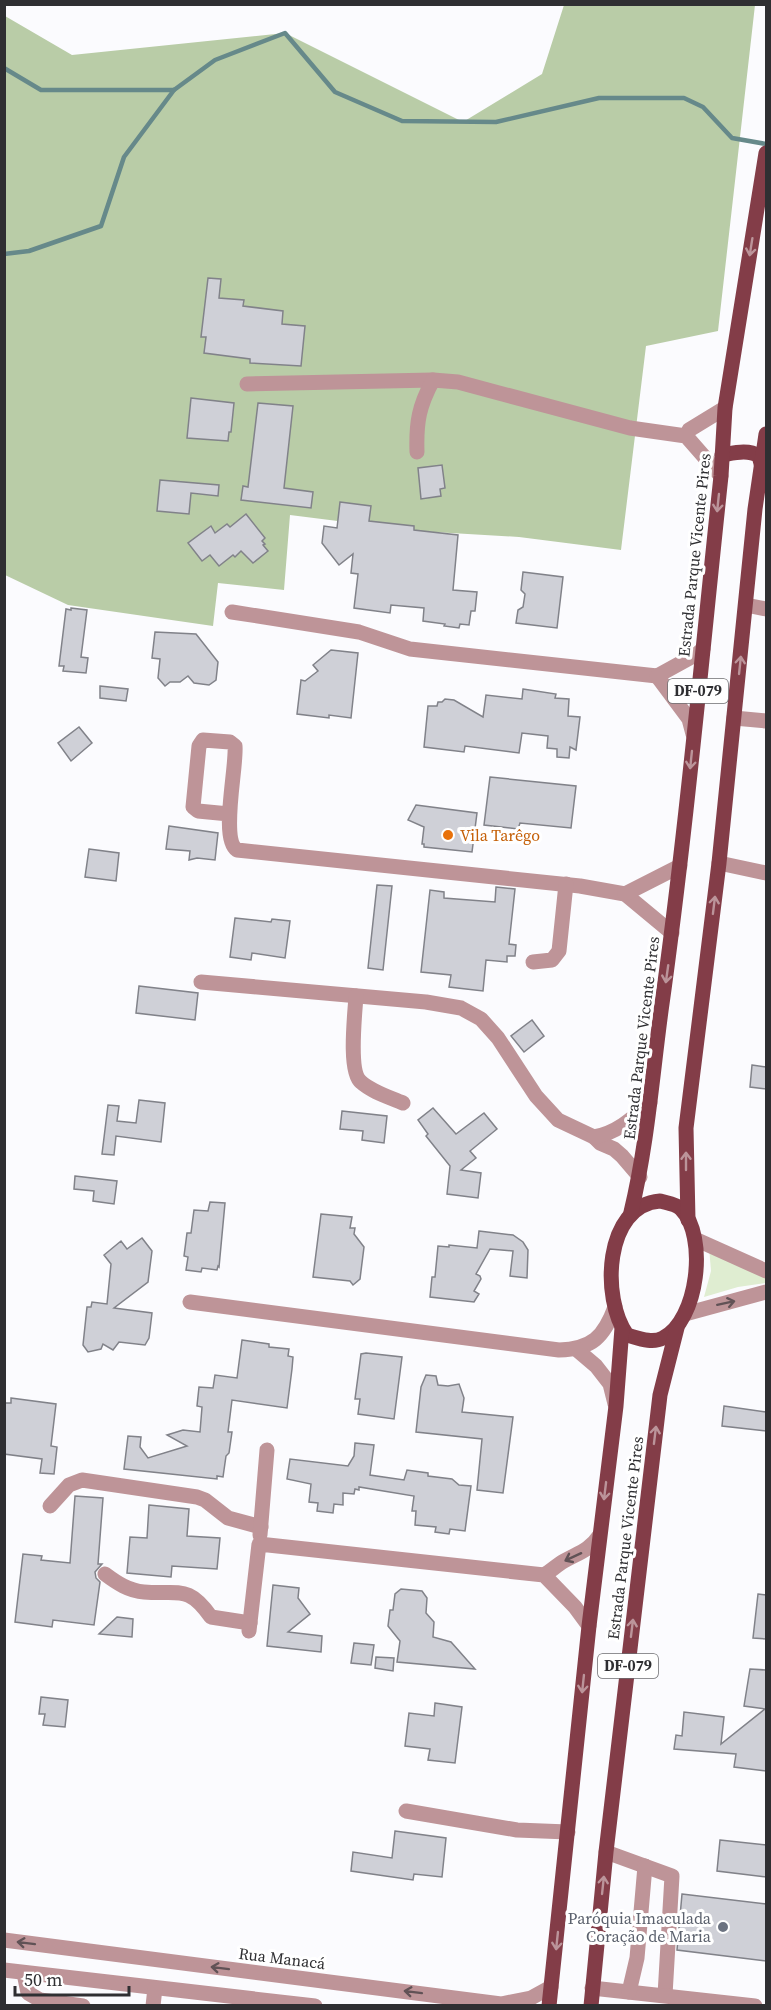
<svg xmlns="http://www.w3.org/2000/svg" width="771" height="2010" viewBox="0 0 771 2010" font-family="'Source Serif 4',serif">
  <rect width="100%" height="100%" fill="#fbfbfe"/>
  <path fill="#dfedd1" d="M709 1247 766 1272V1283L738 1287 704 1297 711 1271Z"/>
  <path fill="#b9cca7" d="M564 5H755L718 331 646 346 621 550 519 537 417 531 290 515 284 590 218 583 213 626 68 605 5 575V16L72 55 285 33 463 122 542 74Z"/>
  <g fill="none" stroke-linecap="round" stroke-linejoin="round">
    <g stroke="#66898a" stroke-width="4.5">
      <path d="M4 68 41 90H174L215 60 285 33 335 92 402 121 496 122 599 98H684L703 107 732 138 766 144"/>
      <path d="M4 254 29 251 101 226 124 157 174 90"/>
    </g>
  </g>
  <g fill="#cfd0d7" stroke="#818289" stroke-width="1.5">
    <path d="M208 278 221 279 219 298 244 300 243 306 283 311 282 324 305 326 301 366 250 363V359L204 353 206 337H201Z"/>
    <path d="M191 398 234 403 231 432H229L228 441 187 438Z"/>
    <path d="M258 403 293 406 284 488 313 492 311 508 241 500 243 486 248 487Z"/>
    <path d="M442 465 445 488 440 489 441 496 421 499 418 468Z"/>
    <path d="M160 480 219 485 218 496 191 493 189 514 157 511Z"/>
    <path d="M340 502 371 506 369 521 414 526V530L458 535 453 590 477 592 475 611H471L469 625 460 624 459 628 444 626 445 624 423 621 424 608 391 605 390 613 354 608 358 574 351 573 353 554 339 565 322 543 324 526 337 528Z"/>
    <path d="M246 514 265 538 262 541 265 544 263 545 268 551 253 563 241 551 235 557 233 555 219 566 210 555 202 561 188 543 211 526 215 533 227 524 230 527Z"/>
    <path d="M523 572 563 577 557 628 516 623 518 610 523 607 525 594 521 590Z"/>
    <path d="M71 608 87 610 81 657 88 658 86 673 63 671 64 666H59L66 609 71 610Z"/>
    <path d="M155 632 196 634 218 662 216 680 209 685 194 683 188 676 180 682H170L165 686 158 678 160 659 152 658Z"/>
    <path d="M331 650 358 653 351 718 329 715V718L297 714 301 680 305 681 318 671 313 665Z"/>
    <path d="M100 686 128 689 126 701 100 698Z"/>
    <path d="M523 689 556 694 555 698 569 699 568 716 580 717 576 750 570 747 569 758 557 757V749L547 748 548 736 522 733 519 753 465 746 464 752 424 747 428 706H437L438 702H442L445 699 454 700 483 717 486 695 522 699Z"/>
    <path d="M79 727 92 743 71 761 58 743Z"/>
    <path d="M490 777 576 786 571 828 520 823 518 829 484 825Z"/>
    <path d="M416 805 477 813 472 852 424 847V844H422L424 827 408 820Z"/>
    <path d="M169 826 218 833 215 860 197 858 189 860 190 851 166 849Z"/>
    <path d="M89 849 119 853 116 881 85 877Z"/>
    <path d="M377 885 392 886 383 970 368 968Z"/>
    <path d="M496 887 515 889 509 944 516 945 515 956H507V962L486 960 483 991 449 987 451 975 421 972 430 890 444 892V898L495 902Z"/>
    <path d="M235 918 271 922 272 919 290 921 285 958 252 953 251 960 230 957Z"/>
    <path d="M139 986 198 993 195 1020 136 1013Z"/>
    <path d="M532 1020 544 1036 524 1052 511 1036Z"/>
    <path d="M752 1065 766 1067V1089L750 1087Z"/>
    <path d="M139 1100 165 1103 161 1142 116 1136 114 1155 102 1154 108 1105 119 1106 117 1121 136 1123Z"/>
    <path d="M433 1108 456 1134 484 1113 497 1129 470 1151 476 1158 461 1170 481 1173 478 1198 447 1194 450 1166 426 1136 428 1134 418 1120Z"/>
    <path d="M342 1111 387 1116 384 1143 362 1140 363 1131 340 1129Z"/>
    <path d="M75 1176 117 1181 114 1204 93 1201 94 1191 74 1189Z"/>
    <path d="M210 1202 225 1203 219 1267 218 1266 217 1270 202 1268 201 1272 186 1270 188 1257 184 1256 187 1233H191L194 1210 208 1211Z"/>
    <path d="M321 1214 352 1217 350 1228H355L354 1234 364 1247 360 1279 353 1285 350 1281 313 1277Z"/>
    <path d="M479 1231 513 1235 523 1242 528 1250 527 1278 510 1276 513 1251 490 1249 476 1274 480 1276 481 1279 474 1291 479 1294 474 1302 430 1297 432 1277H435L438 1246 449 1247V1245L477 1248Z"/>
    <path d="M142 1238 152 1251 148 1282 114 1308 152 1313 149 1338 145 1345 119 1342 113 1350 103 1344 101 1349 88 1352 83 1345 87 1307H91L92 1302 107 1304 111 1264 104 1255 121 1241 127 1249Z"/>
    <path d="M242 1340 269 1344V1347L289 1349 288 1356 293 1357 292 1369 287 1408 232 1400 228 1432H232L229 1453 226 1456 223 1477 217 1476V1479L124 1469 128 1436 141 1437 140 1447 148 1458 187 1446 167 1435 183 1430 200 1432 202 1407 197 1406 199 1387 213 1388 215 1375 237 1378Z"/>
    <path d="M366 1353 402 1357 394 1419 358 1414 360 1399H355L361 1354Z"/>
    <path d="M426 1375 436 1376 438 1385 448 1386 459 1384 464 1398 462 1412 513 1417 503 1493 477 1490 482 1439 416 1432 421 1387Z"/>
    <path d="M11 1398 56 1404 51 1446 57 1447 54 1474 40 1473 42 1459 4 1454V1403H11Z"/>
    <path d="M724 1406 766 1412V1431L722 1426Z"/>
    <path d="M355 1443 374 1445 370 1475 404 1480 407 1470 428 1473V1476L452 1479 459 1485 471 1486 465 1531 450 1529 449 1534 435 1532 436 1527 415 1525 416 1511H412L414 1496 359 1487V1490L355 1489 354 1494 343 1493V1505L334 1504 333 1513 317 1511 318 1503 309 1502 311 1484 287 1479 290 1459 348 1466 354 1456Z"/>
    <path d="M75 1496 103 1498 98 1564H102L95 1572 96 1578 100 1582 94 1625 53 1620 52 1627 15 1622 23 1554 42 1556 41 1560 70 1563Z"/>
    <path d="M149 1505 189 1509 187 1536 220 1538 217 1569 172 1566 171 1577 127 1573 130 1537 147 1538Z"/>
    <path d="M273 1585 299 1588 298 1598 310 1614 288 1632 322 1636 321 1652 267 1646Z"/>
    <path d="M401 1589 422 1591 427 1598 426 1613 434 1622 433 1637 451 1642 475 1669 397 1662 400 1641 388 1626 390 1610H393L395 1594Z"/>
    <path d="M758 1594 766 1595V1639L753 1638Z"/>
    <path d="M117 1617 133 1619 132 1637 99 1634Z"/>
    <path d="M354 1643 374 1645 371 1665 351 1663Z"/>
    <path d="M376 1657 394 1658 393 1671 375 1668Z"/>
    <path d="M750 1669 766 1670V1771L734 1767 736 1754 674 1749 676 1735 682 1736 684 1712 724 1717 721 1744 765 1709 744 1706Z"/>
    <path d="M41 1697 68 1700 65 1727 43 1725 45 1714H39Z"/>
    <path d="M435 1703 462 1707 455 1763 428 1760 430 1749 405 1746 409 1713 434 1716Z"/>
    <path d="M395 1831 446 1838 442 1877 414 1874 413 1880 351 1871 353 1852 392 1858Z"/>
    <path d="M720 1840 766 1845V1877L717 1871Z"/>
    <path d="M682 1894 766 1904V1961L677 1950Z"/>
  </g>
  <g fill="none" stroke-linecap="round" stroke-linejoin="round">
    <g stroke="#be9498" stroke-width="15">
      <path d="M247 384 433 380"/>
      <path d="M686 436 689 430 725 408"/>
      <path d="M417 452C416 422 419 406 433 380L458 382 630 428 686 436 721 476"/>
      <path d="M746 605 766 609"/>
      <path d="M232 612 359 632 410 649 657 676 697 654 703 649"/>
      <path d="M657 676 689 719 693 734"/>
      <path d="M734 718 766 721"/>
      <path d="M229 814 198 811 193 807 199 746 203 740 230 742 235 746C237 767 220 839 237 850L580 886 625 894 672 933"/>
      <path d="M719 863 766 873"/>
      <path d="M625 894 680 866"/>
      <path d="M533 962 552 960 559 951 566 884"/>
      <path d="M201 982 426 1002 461 1008 481 1019 498 1038 536 1096 558 1120 594 1137 600 1143 614 1149 622 1156 640 1177"/>
      <path d="M356 996C355 1013 348 1072 361 1082 372 1092 389 1097 403 1103"/>
      <path d="M594 1137C617 1133 633 1118 650 1103"/>
      <path d="M695 1239 766 1271"/>
      <path d="M190 1302 559 1350C592 1349 604 1337 615 1307"/>
      <path d="M685 1314 766 1292"/>
      <path d="M576 1349 596 1366 610 1384 615 1404"/>
      <path d="M50 1506 69 1485 82 1480 197 1497 205 1500 228 1518 261 1527"/>
      <path d="M260 1535 267 1450"/>
      <path d="M105 1574C117 1583 129 1591 144 1592 179 1595 188 1584 211 1617L250 1623"/>
      <path d="M544 1575C551 1571 557 1565 564 1561 578 1553 590 1550 599 1536"/>
      <path d="M249 1631 259 1544 544 1575 575 1607 589 1626"/>
      <path d="M406 1811 517 1830 568 1832"/>
      <path d="M606 1852 672 1876 665 1995"/>
      <path d="M4 1940 501 2004 531 1998 551 1987"/>
      <path d="M4 1970 315 2006"/>
      <path d="M24 1973 28 1993 40 2000 83 2006"/>
      <path d="M592 1988 755 2006"/>
      <path d="M629 1992 637 1958 645 1866"/>
      <path d="M153 2006 155 1988"/>
    </g>
    <g stroke="#833d48" stroke-width="15">
      <path d="M722 455C734 453 748 449 759 456L762 467"/>
      <path d="M660 1201C667 1203 676 1204 681 1209 708 1236 698 1321 663 1338 652 1344 638 1338 627 1335 601 1299 604 1205 660 1201Z"/>
      <path d="M631 1212C647 1146 652 1078 661 1011 686 833 702 654 721 476L725 408 766 153"/>
      <path d="M688 1220 686 1128 719 863 755 509 766 434"/>
      <path d="M549 2006 589 1626 616 1406 622 1328"/>
      <path d="M591 2006 606 1852 660 1395 677 1328"/>
    </g>
  </g>
  <defs><path id="oneway-shaft" d="M-6 0H5M1.5-3L5.5 0L1.5 3" fill="none" stroke-width="1.6" stroke-linecap="round" stroke-linejoin="round" transform="scale(1.5)"/></defs>
  <g stroke="#bb949a">
    <use href="#oneway-shaft" transform="translate(751 247) rotate(99)"/>
    <use href="#oneway-shaft" transform="translate(718 503) rotate(96)"/>
    <use href="#oneway-shaft" transform="translate(740 665) rotate(-84)"/>
    <use href="#oneway-shaft" transform="translate(691 760) rotate(96)"/>
    <use href="#oneway-shaft" transform="translate(714 905) rotate(-83)"/>
    <use href="#oneway-shaft" transform="translate(667 974) rotate(98)"/>
    <use href="#oneway-shaft" transform="translate(686 1161) rotate(-90)"/>
    <use href="#oneway-shaft" transform="translate(655 1435) rotate(-83)"/>
    <use href="#oneway-shaft" transform="translate(605 1491) rotate(97)"/>
    <use href="#oneway-shaft" transform="translate(632 1628) rotate(-83)"/>
    <use href="#oneway-shaft" transform="translate(583 1684) rotate(96)"/>
    <use href="#oneway-shaft" transform="translate(603 1885) rotate(-84)"/>
    <use href="#oneway-shaft" transform="translate(557 1941) rotate(96)"/>
  </g>
  <g stroke="#615256">
    <use href="#oneway-shaft" transform="translate(726 1303) rotate(-12)"/>
    <use href="#oneway-shaft" transform="translate(573 1557) rotate(155)"/>
    <use href="#oneway-shaft" transform="translate(26 1943) rotate(-173)"/>
    <use href="#oneway-shaft" transform="translate(220 1968) rotate(-173)"/>
    <use href="#oneway-shaft" transform="translate(413 1992) rotate(-173)"/>
  </g>
  <circle fill="#e8710a" stroke="#fff" stroke-width="2" cx="448" cy="835" r="6"/>
  <circle fill="#6b7280" stroke="#fff" stroke-width="2" cx="723" cy="1927" r="6"/>
  <g text-anchor="middle" stroke-width="6" stroke-linejoin="round" paint-order="stroke">
    <g fill="#fff" stroke="#6d6d70" stroke-width="1.5">
      <rect x="668" y="679" width="60" height="24" rx="4.5"/>
      <rect x="598" y="1654" width="60" height="24" rx="4.5"/>
    </g>
    <g font-size="15" font-weight="bold" fill="#2f2f32">
      <text x="698" y="696">DF-079</text>
      <text x="628" y="1671">DF-079</text>
    </g>
    <g font-size="16" fill="#2f2f32" stroke="#fff">
      <text transform="translate(694 555) rotate(-84)" y="6">Estrada Parque Vicente Pires</text>
      <text transform="translate(641 1038) rotate(-83)" y="6">Estrada Parque Vicente Pires</text>
      <text transform="translate(625 1538) rotate(-83)" y="6">Estrada Parque Vicente Pires</text>
      <text transform="translate(282 1958) rotate(7)" y="6">Rua Manacá</text>
    </g>
    <g font-size="16" fill="#c56008" stroke="#fff" text-anchor="start">
      <text x="460" y="841">Vila Tarêgo</text>
    </g>
    <g font-size="16" fill="#5b616d" stroke="#fff" text-anchor="end">
      <text x="711" y="1924">Paróquia Imaculada<tspan x="711" dy="18">Coração de Maria</tspan></text>
    </g>
  </g>
  <rect width="771" height="2010" fill="none" stroke="#2f2f32" stroke-width="12"/>
  <path d="M15 1986v9h114v-9" fill="none" stroke="#2f2f32" stroke-width="3"/>
  <text x="24" y="1986" font-size="18" fill="#2f2f32" stroke="#ffffff" stroke-width="4.5" paint-order="stroke">50 m</text>
</svg>
